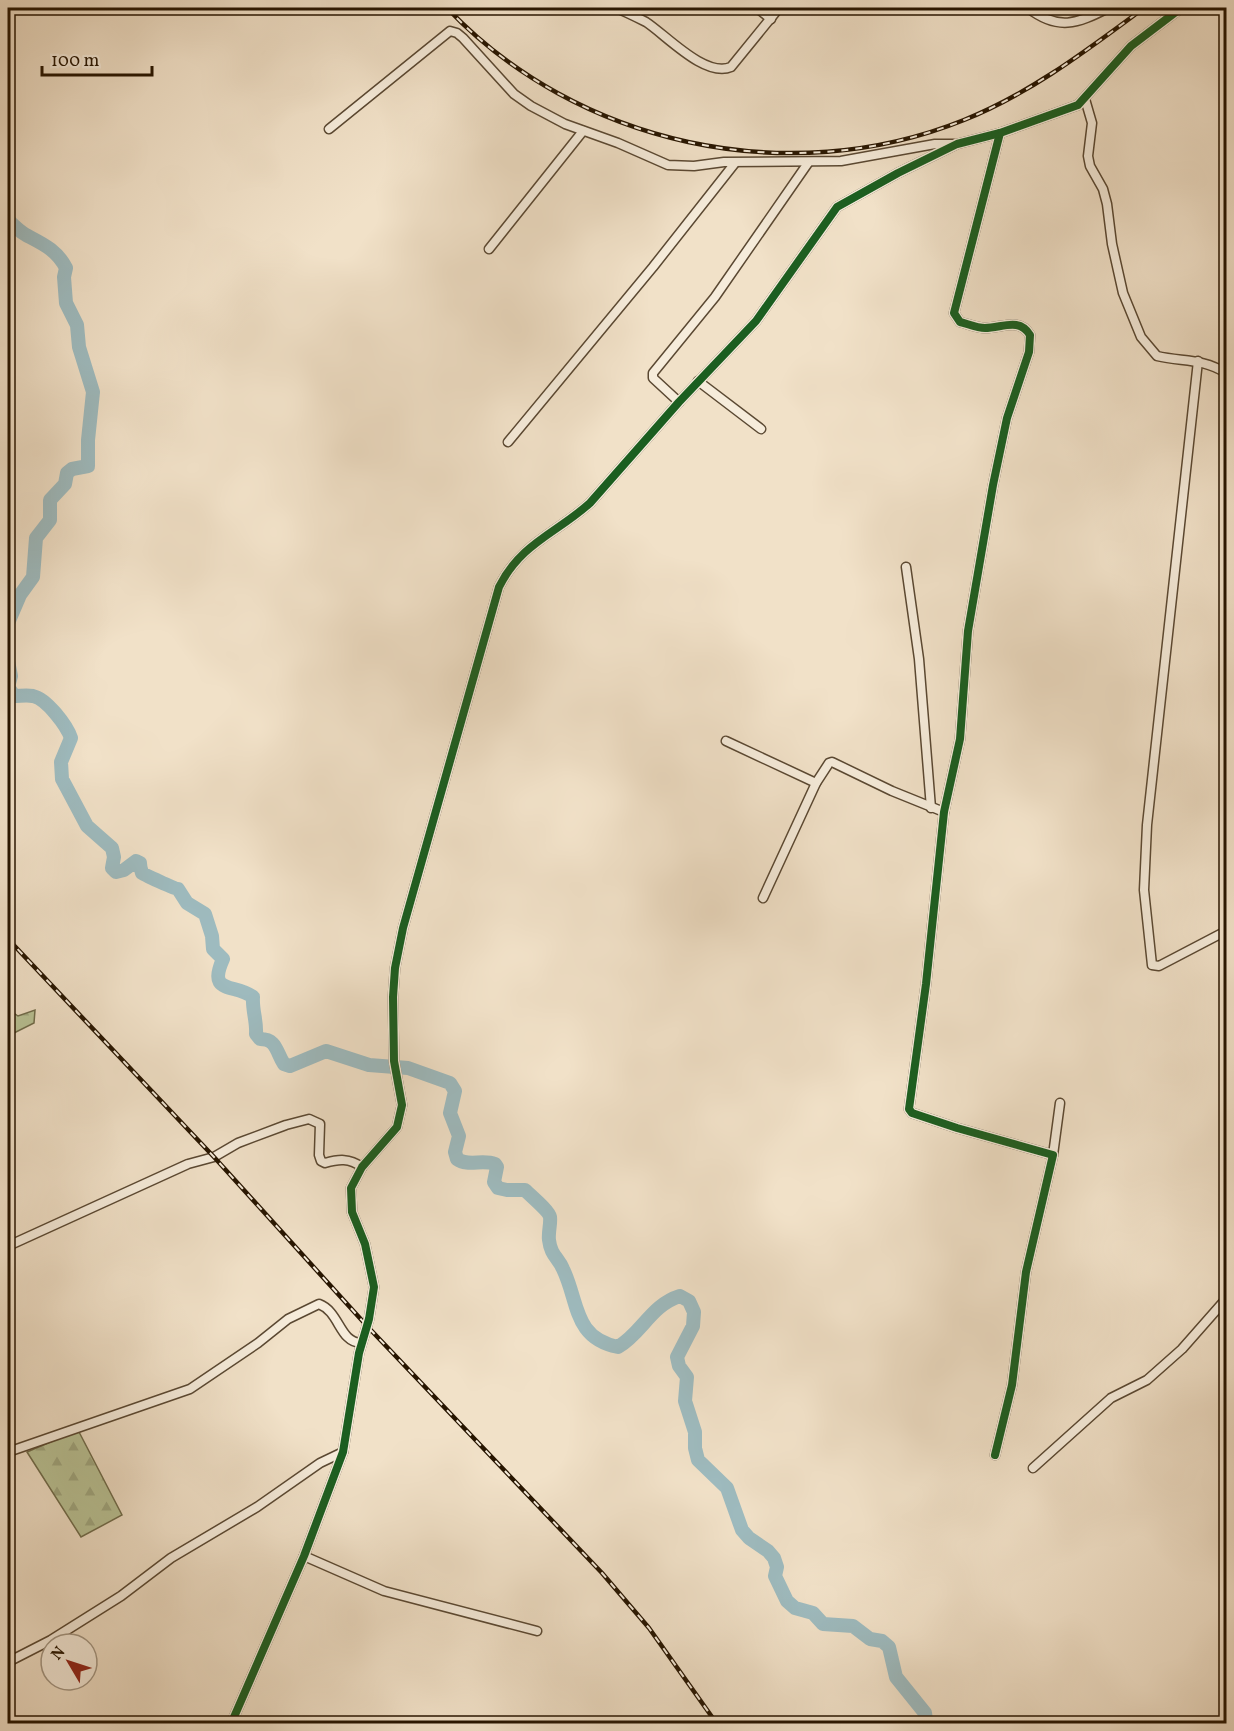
<svg xmlns="http://www.w3.org/2000/svg" width="1234" height="1731" viewBox="0 0 1234 1731" font-family="Vollkorn,serif">
  <defs>
    <pattern id="forest-firs" width="22" height="20" patternUnits="userSpaceOnUse" patternTransform="scale(1.5)"><rect width="22" height="20" fill="#b9c396"/><path d="M5 1l3.5 6h-7zM16 11l3.5 6h-7z" fill="#9fa780"/></pattern>
  </defs>
  <rect width="100%" height="100%" fill="#f1e1c8"/>
  <filter id="stains"><feTurbulence type="fractalNoise" baseFrequency=".00333" numOctaves="4"/><feColorMatrix values="0 0 0 0 .2 0 0 0 0 .09 0 0 0 0 .02 0 0 0 .5 -.17"/></filter>
  <radialGradient id="worn" r=".72"><stop offset=".6" stop-color="#630" stop-opacity="0"/><stop offset="1" stop-color="#630" stop-opacity=".3"/></radialGradient>
  <g fill="url(#forest-firs)" stroke="#706c4b" stroke-width="1.5">
    <path d="M8 1009 18 1016 35 1010 34 1023 8 1036Z"/>
    <path d="M78 1430 122 1515 81 1537 27 1452Z"/>
  </g>
  <g fill="none" stroke-linecap="round" stroke-linejoin="round">
    <g stroke="#9ebbbf" stroke-width="14">
      <path d="M8 220C13 225 19 231 26 235 43 244 57 250 66 268L64 277 66 303 77 325 79 347 93 392 88 440V466L72 469 67 473 65 484 50 500V520L36 538 33 577 20 595 8 623"/>
      <path d="M8 661 11 676 8 687 14 696C20 696 27 695 33 696 47 699 67 726 71 738L61 762 62 779 87 826 112 848 114 857 112 868 116 872 124 870 136 861 140 863C140 865 141 870 142 873 143 874 175 889 178 889L187 903 205 914 212 936 213 949 223 959C207 995 234 983 253 997 252 1010 257 1021 256 1034L260 1039C277 1039 276 1052 284 1064L290 1066 326 1051 369 1065 408 1068 450 1083 455 1091 450 1113 459 1136 455 1152 457 1159C468 1167 482 1159 495 1164L497 1167 494 1182 498 1188 507 1190H525C531 1196 549 1211 550 1217 551 1224 548 1232 549 1240 551 1256 558 1257 563 1269 579 1302 573 1338 618 1347 642 1333 651 1305 680 1296L689 1301 694 1312 693 1326 677 1357 679 1366 687 1377 685 1401 695 1432V1448L698 1460 727 1488 742 1530 749 1538 768 1551 774 1558 777 1567 775 1576 787 1601 795 1608 813 1613 823 1624 853 1626 870 1639 882 1641 889 1647 896 1677 925 1713 926 1720 923 1724"/>
    </g>
    <defs>
      <g id="minor">
        <path d="M616 8C626 12 636 17 646 22 666 35 705 78 731 67L779 8"/>
        <path d="M757 8 771 19"/>
        <path d="M1028 8C1058 31 1077 24 1108 8"/>
        <path d="M1226 8V9"/>
        <path d="M1085 99 1092 123 1088 156 1090 166 1103 189 1107 204 1112 244 1123 293 1141 337 1157 356C1183 362 1202 358 1226 373"/>
        <path d="M329 129 450 31 457 33 463 38 514 94 531 106 565 124 618 143 668 165 694 166 724 162 841 161 935 144H954"/>
        <path d="M489 249 583 131"/>
        <path d="M1198 361 1147 825 1144 890 1152 965 1159 966 1226 931"/>
        <path d="M698 381 761 429"/>
        <path d="M679 402 653 378V373L715 297 808 163"/>
        <path d="M508 442 653 267 735 163"/>
        <path d="M906 567 919 659 931 808"/>
        <path d="M726 741 816 783"/>
        <path d="M763 898 816 783 829 763 832 762 892 791 944 812"/>
        <path d="M1053 1155 1060 1103"/>
        <path d="M8 1246 188 1164 214 1157 238 1143 286 1125 309 1119 320 1124 319 1155 321 1161 325 1163C339 1159 349 1158 362 1167"/>
        <path d="M8 1452 190 1389 258 1343 288 1319 319 1304C340 1312 339 1342 361 1343"/>
        <path d="M995 1455 1012 1385 1026 1272 1053 1155 957 1128 912 1113 909 1109 926 984 944 812 960 739 968 631 993 485 1007 418 1029 352 1030 335C1019 317 1002 328 985 328 977 328 968 324 960 322L954 313 1000 133"/>
        <path d="M1033 1468 1111 1398 1147 1380 1182 1349 1226 1299"/>
        <path d="M304 1556 384 1591 537 1631"/>
        <path d="M8 1662 51 1640 121 1596 171 1558 257 1507 320 1463 343 1452"/>
        <path d="M231 1724 304 1556 343 1452 359 1353 369 1319 374 1287 365 1244 352 1212 351 1188 362 1167 397 1127 402 1105 394 1061 393 997 395 968 403 928 499 587C521 543 557 533 590 503L679 402 756 321 837 207 898 173 957 144 1000 133 1078 105 1131 46 1181 8"/>
      </g>
    </defs>
    <use href="#minor" stroke="#5a4832" stroke-width="11"/>
    <use href="#minor" stroke="#f6ecdb" stroke-width="8"/>
    <defs>
      <g id="rail">
        <path d="M447 8C577 145 788 191 964 120 1031 93 1087 50 1144 8"/>
        <path d="M8 939 214 1157 367 1326 602 1573 649 1628 717 1724"/>
      </g>
    </defs>
    <use href="#rail" stroke="#271500" stroke-width="4.5"/>
    <use href="#rail" stroke="#f6ecdb" stroke-width="2" stroke-dasharray="7" stroke-linecap="butt"/>
    <defs>
      <g id="cycleway">
        <path d="M995 1455 1012 1385 1026 1272 1053 1155 957 1128 912 1113 909 1109 926 984 944 812 960 739 968 631 993 485 1007 418 1029 352 1030 335C1019 317 1002 328 985 328 977 328 968 324 960 322L954 313 1000 133"/>
        <path d="M231 1724 304 1556 343 1452 359 1353 369 1319 374 1287 365 1244 352 1212 351 1188 362 1167 397 1127 402 1105 394 1061 393 997 395 968 403 928 499 587C521 543 557 533 590 503L679 402 756 321 837 207 898 173 957 144 1000 133 1078 105 1131 46 1181 8"/>
      </g>
    </defs>
    <use href="#cycleway" stroke="#f6ecdb" stroke-width="11"/>
    <use href="#cycleway" stroke="#1b5e20" stroke-width="8"/>
  </g>
  <rect width="1234" height="1731" fill="none" stroke="#f1e1c8" stroke-width="30"/>
  <rect x="9" y="9" width="1216" height="1713" fill="none" stroke="#271500" stroke-width="3"/>
  <rect x="15" y="15" width="1204" height="1701" fill="none" stroke="#271500" stroke-width="1.5"/>
  <g transform="translate(69 1662) rotate(309)"><circle r="28" fill="#f6ecdb" stroke="#a39683" stroke-width="1.5"/>
  <path d="M0-4.5L10 22L0 15L-10 22Z" fill="#8f2418"/>
  <text y="-9" font-size="16" font-weight="bold" text-anchor="middle" fill="#271500">N</text>
  </g>
  <path d="M42 66v9h110v-9" fill="none" stroke="#271500" stroke-width="3"/>
  <text x="51" y="66" font-size="18" fill="#271500" stroke="#f6ecdb" stroke-width="4.5" paint-order="stroke">100 m</text>
  <rect width="100%" height="100%" filter="url(#stains)"/>
  <rect width="100%" height="100%" fill="url(#worn)"/>
</svg>
